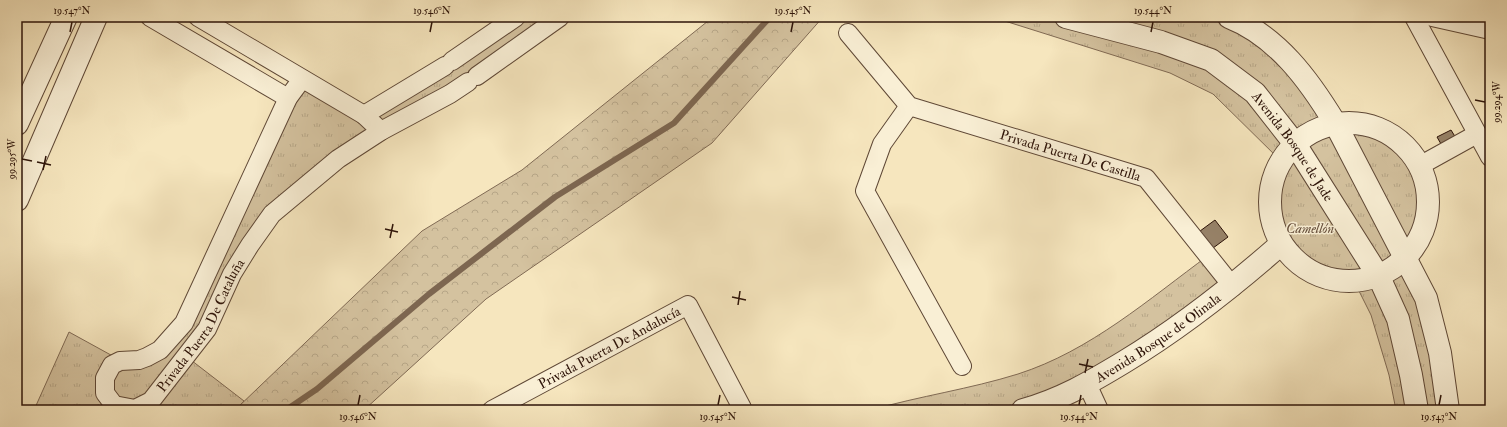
<svg xmlns="http://www.w3.org/2000/svg" width="1507" height="427" viewBox="0 0 1507 427" font-family="'IM FELL Double Pica',serif">
  <defs>
    <pattern id="grass-tufts" width="24" height="20" patternUnits="userSpaceOnUse"><rect width="24" height="20" fill="#d4c29f"/><path d="M3 7l-1-3M5 7V3M7 7l1-3M15 17l-1-3M17 17v-4M19 17l1-3" fill="none" stroke="#b6a687"/></pattern>
    <pattern id="forest-crowns" width="20" height="18" patternUnits="userSpaceOnUse"><rect width="20" height="18" fill="#d4c29f"/><path d="M2 6a3 3 0 1 1 6 0M12 15a3 3 0 1 1 6 0" fill="none" stroke="#b6a687"/></pattern>
  </defs>
  <rect width="100%" height="100%" fill="#f6e6be"/>
  <filter id="stains"><feTurbulence type="fractalNoise" baseFrequency=".005" numOctaves="4"/><feColorMatrix values="0 0 0 0 .2 0 0 0 0 .09 0 0 0 0 .02 0 0 0 .5 -.17"/></filter>
  <radialGradient id="worn" r=".72"><stop offset=".6" stop-color="#630" stop-opacity="0"/><stop offset="1" stop-color="#630" stop-opacity=".3"/></radialGradient>
  <g fill="url(#grass-tufts)" stroke="#806a54">
    <path d="M516 17H560L272 214 187 357 244 401 235 410H34L69 332 120 360 160 350 302 79 364 115Z"/>
    <path d="M992 17H1229L1245 24 1335 123 1375 126 1408 148 1421 165 1427 183V223L1406 259 1448 410H1396L1389 375 1371 315 1355 283 1342 282 1307 271 1281 244 1270 210 1275 174 1281 161 1213 94 1170 73Z"/>
    <path d="M1209 255 1233 287 1087 384 996 410H871C920 396 970 389 1018 374 1090 351 1149 299 1209 255Z"/>
  </g>
  <path fill="url(#forest-crowns)" stroke="#806a54" d="M713 17H823L712 143 486 299 364 410H235L422 231 522 170Z"/>
  <g fill="none" stroke-linecap="round" stroke-linejoin="round">
    <path stroke="#7d6650" stroke-width="6" d="M286 410 317 389 429 294 555 197 674 123 770 17"/>
  </g>
  <g fill="#968167" stroke="#2d1308">
    <path d="M1451 130 1459 143 1445 151 1437 137Z"/>
    <path d="M1215 220 1228 237 1209 251 1196 234Z"/>
  </g>
  <g fill="none" stroke-linecap="round" stroke-linejoin="round">
    <defs>
      <g id="minor">
        <path d="M150 17 288 98"/>
        <path d="M198 17 364 115 381 131"/>
        <path d="M1414 17 1490 157"/>
        <path d="M1432 17 1490 30"/>
        <path id="s1" d="M848 33 909 106 1146 178 1233 287"/>
        <path d="M452 61 516 17"/>
        <path d="M477 76 560 17"/>
        <path id="s2" d="M302 79 288 98 184 323 160 350 147 357 139 360 120 361 112 365 105 378V393L114 405 135 409 151 401 207 329 232 274 250 245 272 214 338 159 381 131 450 94 468 82"/>
        <path d="M909 106 882 144 865 191 962 366"/>
        <path d="M364 115 445 66"/>
        <path d="M1421 165 1477 134"/>
        <path d="M1087 384 1099 410"/>
        <path id="s3" d="M492 410 688 305 742 408"/>
      </g>
      <g id="tertiary">
        <path id="s4" d="M1066 17 1161 42 1211 60 1255 93 1295 144 1379 277 1398 319 1411 375 1417 410"/>
        <path d="M1229 17C1277 36 1309 80 1335 123L1426 298 1440 353 1448 410"/>
        <circle cx="1349" cy="202" r="79"/>
        <path d="M17 124 66 17"/>
        <path d="M17 200 96 17"/>
        <path id="s5" d="M1023 410C1060 400 1091 382 1124 362 1180 328 1231 288 1281 244"/>
      </g>
    </defs>
    <use href="#minor" stroke="#5f4836" stroke-width="20"/>
    <use href="#tertiary" stroke="#5f4836" stroke-width="24"/>
    <use href="#minor" stroke="#f9efd5" stroke-width="18"/>
    <use href="#tertiary" stroke="#f9efd5" stroke-width="22"/>
  </g>
  <path fill="none" stroke="#2d1308" stroke-width="1.5" d="M70 32 72 22M430 32 432 22M791 32 793 22M1151 32 1153 22M1475 100 1485 102M22 159 32 161M37 162 51 165M43 170 46 156M385 229 398 232M390 238 393 224M732 297 746 300M738 305 740 291M1079 364 1093 367M1085 373 1088 359M358 405 360 395M718 405 720 395M1079 405 1081 395M1439 405 1441 395"/>
  <g text-anchor="middle" stroke-width="3" stroke-linejoin="round" paint-order="stroke">
    <g font-size="14" fill="#2d1308" stroke="#f9efd5">
      <text dy="5" stroke="none"><textPath href="#s4" startOffset="272">Avenida Bosque de Jade</textPath></text>
      <text dy="5" stroke="none"><textPath href="#s1" startOffset="264">Privada Puerta De Castilla</textPath></text>
      <text dy="5" stroke="none"><textPath href="#s2" startOffset="534">Privada Puerta De Cataluña</textPath></text>
      <text dy="5" stroke="none"><textPath href="#s5" startOffset="154">Avenida Bosque de Olinala</textPath></text>
      <text dy="5" stroke="none"><textPath href="#s3" startOffset="133">Privada Puerta De Andalucía</textPath></text>
    </g>
    <g font-size="14" font-style="italic" fill="#67503d" stroke="#f9efd5">
      <text x="1310" y="233">Camellón</text>
    </g>
  </g>
  <rect width="1507" height="427" fill="none" stroke="#f6e6be" stroke-width="44"/>
  <rect x="22" y="22" width="1463" height="383" fill="none" stroke="#2d1308" stroke-width="1.5"/>
  <g font-size="10" text-anchor="middle" fill="#2d1308">
    <text x="72" y="14">19.547°N</text>
    <text x="432" y="14">19.546°N</text>
    <text x="793" y="14">19.545°N</text>
    <text x="1153" y="14">19.544°N</text>
    <text transform="translate(1496 102) rotate(-90)" y="4">99.294°W</text>
    <text transform="translate(11 159) rotate(-90)" y="4">99.295°W</text>
    <text x="358" y="420">19.546°N</text>
    <text x="718" y="420">19.545°N</text>
    <text x="1079" y="420">19.544°N</text>
    <text x="1439" y="420">19.543°N</text>
  </g>
  <rect width="100%" height="100%" filter="url(#stains)"/>
  <rect width="100%" height="100%" fill="url(#worn)"/>
</svg>
